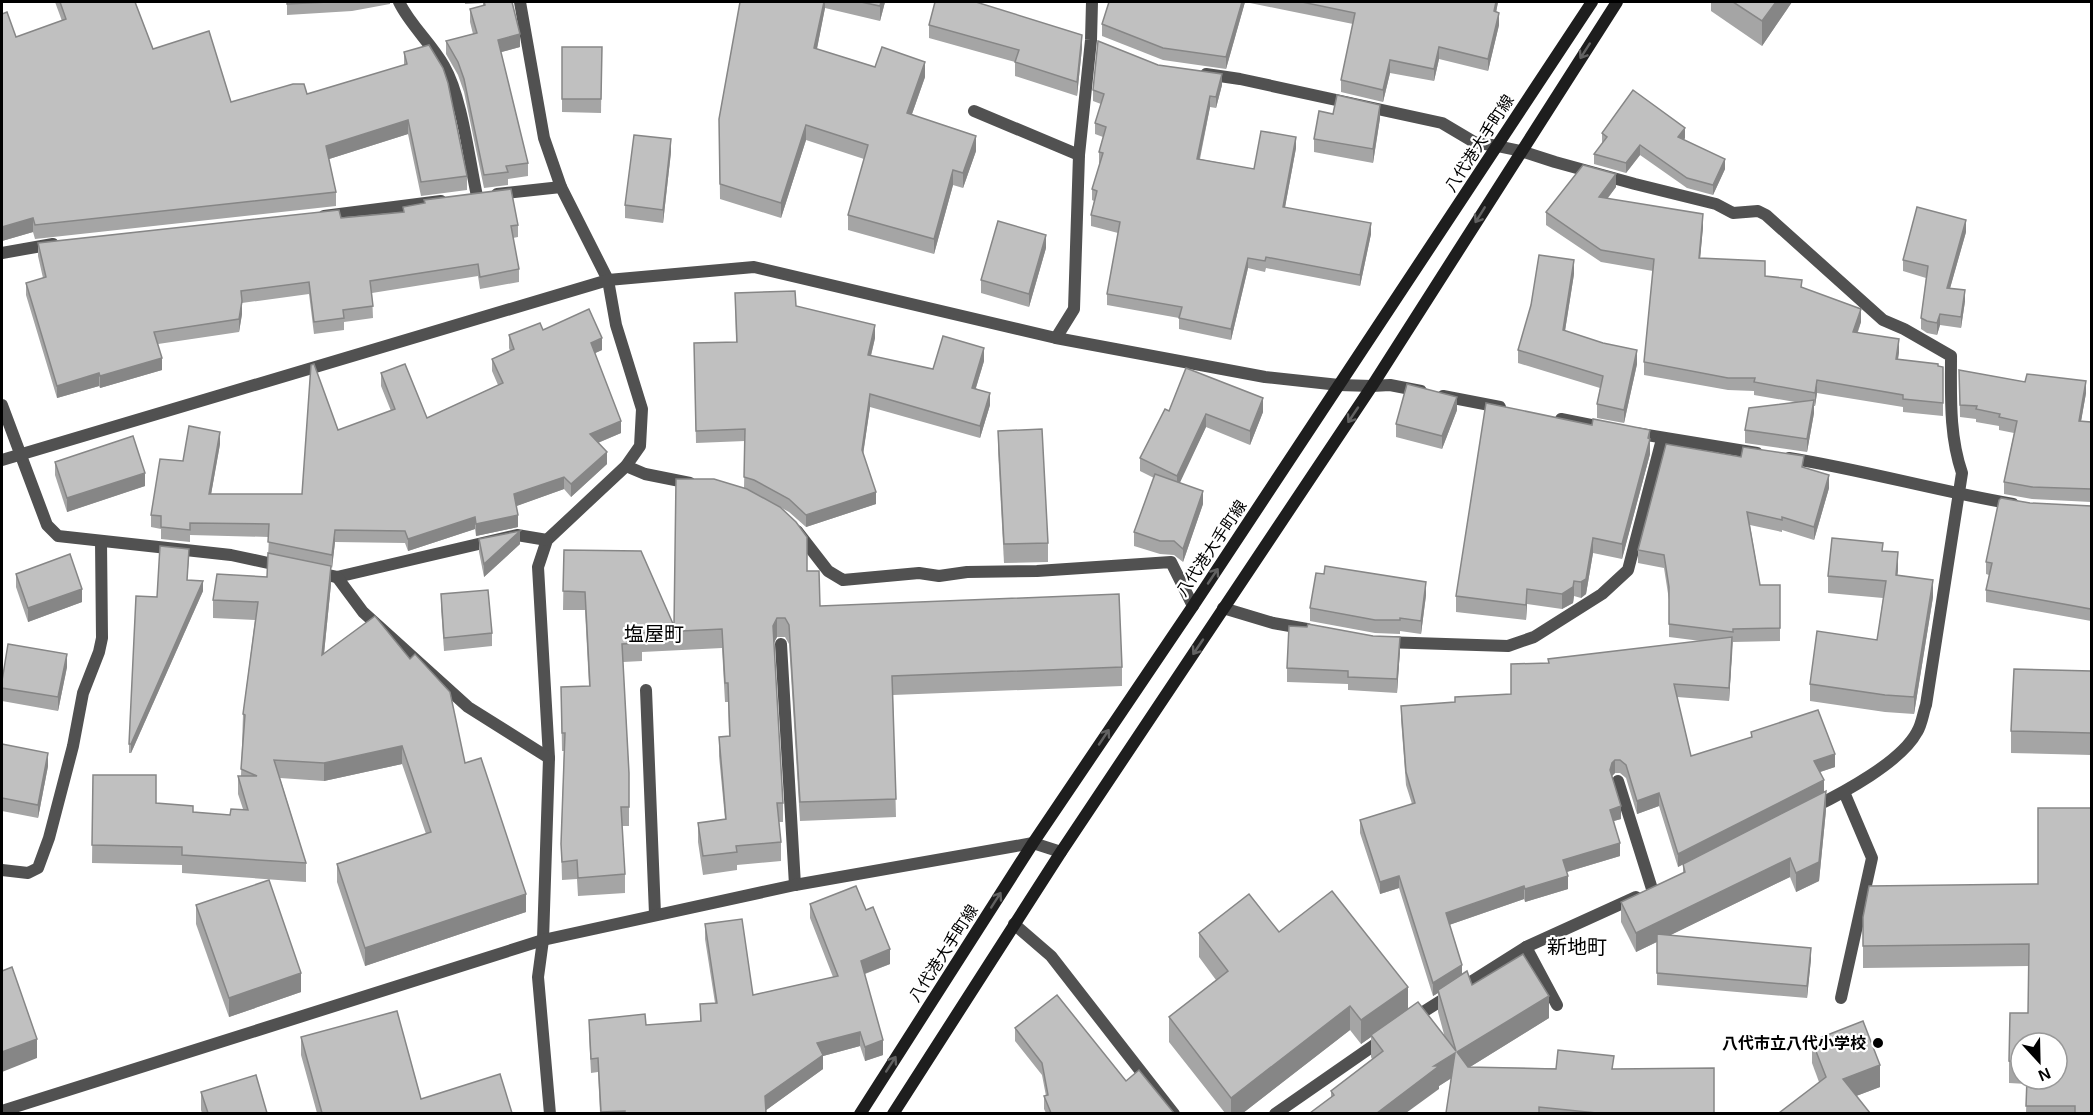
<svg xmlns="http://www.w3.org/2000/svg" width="2093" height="1115" viewBox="0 0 2093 1115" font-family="Arial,'Noto Sans JP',sans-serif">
  <rect width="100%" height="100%" fill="#fff"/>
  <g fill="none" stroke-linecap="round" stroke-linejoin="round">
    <g stroke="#515151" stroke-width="12">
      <path d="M1206 74 1240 79 1442 123 1474 142 1497 146"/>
      <path d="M781 644 795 885"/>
      <path d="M646 690 655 914"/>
    </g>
    <g stroke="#515151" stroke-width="12">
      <path d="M399 2C410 25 431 43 444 66 462 97 469 159 477 196"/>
      <path d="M520 2 544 138 561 187 608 280 616 325 642 409 640 446 626 466 547 540 538 567 549 758 543 940 538 977 550 1114"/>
      <path d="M974 111 1079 155"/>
      <path d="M1497 146 1521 151 1555 162 1635 184 1716 204 1733 213 1758 211 1766 215 1883 320 1904 329 1951 356C1951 396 1949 435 1962 473L1926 705C1923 713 1922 724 1917 732 1901 762 1843 793 1812 808"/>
      <path d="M497 194 561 187"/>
      <path d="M324 216 441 201"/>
      <path d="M2 253 53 244"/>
      <path d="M1056 338 1074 309 1079 155 1091 40 1092 2"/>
      <path d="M1372 386 1390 385 1421 391"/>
      <path d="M1443 396 1500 407"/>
      <path d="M2 405 47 525 58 536 231 555 282 566"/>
      <path d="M1561 419 1606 428"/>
      <path d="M1635 433 1757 453"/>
      <path d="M1789 458C1864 470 1937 491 2013 504"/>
      <path d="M626 466 645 474 690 483"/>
      <path d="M797 531 828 571 843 580 919 573 939 576 967 572 1037 571 1171 562 1193 606"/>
      <path d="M317 573 337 577 517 535 547 540"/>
      <path d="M337 577 363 612 468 707 549 758"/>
      <path d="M1223 608 1273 623 1307 629"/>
      <path d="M1383 642 1508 646 1534 637 1602 594 1628 570 1662 439"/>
      <path d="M1618 781 1652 889"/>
      <path d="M2 870 28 873 38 868 49 838 73 746 83 693 99 652 102 638 101 541"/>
      <path d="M1014 924 1051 956 1174 1114"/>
      <path d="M1526 947 1557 1005"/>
      <path d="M1841 998 1872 858 1844 792"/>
      <path d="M1412 1019 1526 947 1636 897"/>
      <path d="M2 1111 543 940 795 885 1033 843 1061 852"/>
      <path d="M1275 1114 1383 1039"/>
    </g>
    <path stroke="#515151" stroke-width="12" d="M2 460 608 280 754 267 1056 338 1265 377 1339 385 1372 386"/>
    <g stroke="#1e1e1e" stroke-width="12">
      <path d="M860 1114 1033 843 1193 606 1592 2"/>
      <path d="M893 1114 1061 852 1372 386 1617 2"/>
    </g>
  </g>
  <g fill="#a5a5a5" fill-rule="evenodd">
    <path d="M55 2H135L153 49 231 102 307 94 404 65V52L467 176V190L421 196 408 134 329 159 336 192V206L35 239 33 232 2 241V14L16 37 62 21Z"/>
    <path d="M287 2H390V4L352 11 287 15Z"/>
    <path d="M465 2H512L520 47 501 52 528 163V176L508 179V185L484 188 464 92 458 75 446 54V41L473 34 470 22V9L483 6V3L465 4Z"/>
    <path d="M740 2H885L880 21 825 8 817 49 875 67 925 77 912 114 976 151 963 188 953 185 934 254 848 230V215L864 159 806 140 781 218 720 199 719 119Z"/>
    <path d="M1109 2H1245L1226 69 1163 60 1102 36V24Z"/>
    <path d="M1245 2H1498L1496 12 1499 25 1488 71 1439 59 1434 81 1390 73 1383 102 1341 92V80L1353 24Z"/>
    <path d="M1711 2H1792L1762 46 1711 11Z"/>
    <path d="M929 25 1082 48 1077 96 1015 76V62L929 38Z"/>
    <path d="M562 47H602L601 113 562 112Z"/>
    <path d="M1158 65 1222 85 1216 108 1210 107 1200 159 1254 169 1296 148 1285 207 1371 234 1360 286 1266 268 1265 272 1248 268 1231 340 1179 329V318L1107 305V294L1118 233 1091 226V215L1094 201 1092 200V189L1100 163H1099V152L1103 137 1095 134V123L1101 104 1093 101V90Z"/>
    <path d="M1333 114 1380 118 1373 163 1314 152V139Z"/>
    <path d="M1602 133 1685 138 1684 140 1725 169 1713 195 1687 188 1640 155 1626 173 1594 164V154L1602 144Z"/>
    <path d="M671 152 663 223 625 218V205Z"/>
    <path d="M1616 187 1608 198 1703 227 1700 258 1765 276 1802 288 1861 322 1858 332 1899 352 1898 359 1943 367V416L1903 412V407L1817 393 1815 406H1814V413L1807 452 1745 443V430L1795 402 1754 395V391L1728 390 1644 375V362L1653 271 1601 262 1546 225V212Z"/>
    <path d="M424 200 518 225V237L513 238 519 269V282L480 289 478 276 372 293 373 318 344 322V330L314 334 309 294 242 303V314L239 332 158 344 162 370 100 388 99 386 57 398 26 295V283L43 278 38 256V243L403 212V207L424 204Z"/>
    <path d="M1966 232 1950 288 1965 301 1961 328 1940 325 1937 335 1927 333 1921 329V318L1926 278 1903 271V260Z"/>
    <path d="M1046 248 1029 307 981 293V280Z"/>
    <path d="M1574 274 1565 331 1637 364 1624 423 1597 418V404L1600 388 1518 363V350Z"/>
    <path d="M735 293 796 306 875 338 871 356 933 369 984 361 976 388 990 405 980 438 870 407 863 453 876 504 806 527 789 512 754 493 807 571 820 606 1122 667V686L893 695 896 817 800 821 789 644 785 637H777L774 643 783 803V822H778L781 842V861L737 865V870L703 875 698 842V823L725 819 719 756V737L729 736 728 702H725L722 648 642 652V661L623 662 629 773V826H622L625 874V893L578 896 577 879 562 880 561 844 564 751H562L561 687 589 686 585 610H563L564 550 674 626 744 488 745 441 696 443 694 343 736 342Z"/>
    <path d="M543 330 602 350 595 353 621 433 598 443 607 464 571 497 564 489 516 506 518 527 476 536 475 529 408 551 405 543 335 542 332 568 331 567V584L324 654 465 763 526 912 365 966 337 882V864L426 834 402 764 324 781 280 778 306 863V882L182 873V865L92 863 93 775 156 803 193 812 230 815 243 809 238 794V776H241L243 714 255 620 213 618V600L267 577 269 537 190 535V542L161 539V529L151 527V515L183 461 220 444 211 494H302L338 430 391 411 381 386V373L427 418 498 385 492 371V359L510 351 509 348V335Z"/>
    <path d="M1959 370 2086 393 2081 421 2091 422V502L2032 499 2004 494V482L2014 433 1999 430V426L1976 422V419L1960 417Z"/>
    <path d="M1457 410 1442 449 1396 437V424Z"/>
    <path d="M1169 411 1263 412 1250 445 1206 427 1179 483 1203 504 1183 562 1174 555 1160 554 1134 546V532L1154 478 1140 471V458Z"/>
    <path d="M1592 425 1650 430V454L1622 559 1593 553 1586 594 1581 598 1574 596 1573 603 1562 609 1527 604 1526 620 1456 612V596Z"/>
    <path d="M998 431 1048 543V562L1004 563 998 450Z"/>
    <path d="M1741 457 1804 468 1829 488 1814 540 1782 530V532L1750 525 1760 585H1780V641L1733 642 1729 701 1677 697 1691 756 1751 738V732L1835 767 1820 772 1826 810 1819 881 1796 892 1790 877 1670 935 1811 959 1807 998 1657 985V942L1636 952 1621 922V902L1683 873V864L1678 867 1659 806 1637 814 1626 778 1620 773H1615L1612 776 1621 819 1614 821 1620 856 1567 872 1568 889 1525 902 1524 899 1449 925 1462 975 1472 985 1549 1018 1470 1067 1614 1069 1714 1113H1446L1451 1078 1439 1086V1089L1331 1098V1091L1372 1059 1371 1057V1037L1361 1044 1350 1030 1243 1113H1225L1169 1042V1017L1216 980 1199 957V933L1279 932 1408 1010 1445 1038 1438 1012V993L1433 996 1399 888 1380 894 1360 833V820L1412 804 1406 785 1401 719V706L1455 702 1511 694 1548 663 1701 641 1669 637V600L1664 568 1638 563V550Z"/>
    <path d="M55 462 145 486 67 512 55 475Z"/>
    <path d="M2030 503 2091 506V621L1986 602V590L1989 575 1986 574V562Z"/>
    <path d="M479 539 520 544 484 577 479 552Z"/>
    <path d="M1883 551 1898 570 1897 575 1933 597 1914 714 1885 712 1810 701V684L1877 640 1883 598 1828 593V576Z"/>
    <path d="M189 559 187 580 203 591 131 753H129V744L157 597Z"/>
    <path d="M16 574 82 602 28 622 16 587Z"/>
    <path d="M441 594 492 633V646L444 651 441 607Z"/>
    <path d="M1426 595 1421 634 1400 631V634L1375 633 1310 621V608Z"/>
    <path d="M1400 650 1397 693 1348 690V684L1287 682V668Z"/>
    <path d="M67 667 58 711 2 701V681Z"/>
    <path d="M2091 671V755L2011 753V731Z"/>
    <path d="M2 744 48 766 38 818 2 811Z"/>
    <path d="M2038 884 2091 1113H2026L2027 1084 2009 1083V1061L2028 1013 2029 966 1863 968V917ZM2021 1043 2057 1079H2021Z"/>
    <path d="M810 904 866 910 890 964 865 974 883 1055 865 1061 860 1046 823 1056V1069L766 1110V1113H600L598 1072 591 1073 589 1034V1020L646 1025 700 1021V1004L715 1003 705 939V924L753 995 833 977 810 918Z"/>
    <path d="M196 905 301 992 229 1017 196 924Z"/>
    <path d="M1015 1028 1126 1081 1174 1113H1046L1044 1109V1096H1046L1042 1075 1015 1041Z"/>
    <path d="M301 1037 421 1099 512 1113H317L301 1055Z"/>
    <path d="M1812 1041 1880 1087 1856 1096 1819 1082 1812 1063Z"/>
    <path d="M201 1092 267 1113H202L201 1110Z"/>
  </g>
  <g fill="#868686">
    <path d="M824 2H825V8L814 63V48Z"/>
    <path d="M881 2H885L880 21V6Z"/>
    <path d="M1242 2H1245L1226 69V57Z"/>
    <path d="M1496 2H1498L1494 23V11Z"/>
    <path d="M1776 2H1792L1762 46V21Z"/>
    <path d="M1499 13V25L1488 71V59Z"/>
    <path d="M520 34V47L498 53V40Z"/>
    <path d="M1082 35V48L1077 96V82Z"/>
    <path d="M1439 47V59L1434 81V69Z"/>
    <path d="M1390 60V73L1383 102V90Z"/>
    <path d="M925 62V77L907 128V113Z"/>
    <path d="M1222 74V85L1216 108V97Z"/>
    <path d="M1210 96V107L1197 170V159Z"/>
    <path d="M1380 105V118L1373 163V149Z"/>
    <path d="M408 120V134L326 160V146Z"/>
    <path d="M806 125V140L781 218V203Z"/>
    <path d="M1685 128V138L1678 147V137Z"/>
    <path d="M976 136V151L963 188V173Z"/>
    <path d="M1296 137V148L1283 218V207Z"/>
    <path d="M671 139V152L663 223V210Z"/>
    <path d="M1640 145V155L1626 173V163Z"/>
    <path d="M1725 159V169L1713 195V185Z"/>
    <path d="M953 170V185L934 254V239Z"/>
    <path d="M1616 174V187L1599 209V197Z"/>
    <path d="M1703 214V227L1699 271V258Z"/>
    <path d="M33 218V232L2 241V227Z"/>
    <path d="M1966 220V232L1947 299V288Z"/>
    <path d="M1371 223V234L1360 286V275Z"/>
    <path d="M1046 235V248L1029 307V294Z"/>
    <path d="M1248 258V268L1231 340V329Z"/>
    <path d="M1574 260V274L1563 343V330Z"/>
    <path d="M1965 290V301L1961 328V317Z"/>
    <path d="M242 301V314L239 332V319Z"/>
    <path d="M1861 309V322L1853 344V332Z"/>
    <path d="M1940 314V325L1937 335V323Z"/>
    <path d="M875 325V338L868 367V355Z"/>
    <path d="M602 338V350L591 355V343Z"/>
    <path d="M1899 339V352L1896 372V359Z"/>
    <path d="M984 348V361L972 400V388Z"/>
    <path d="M1637 350V364L1624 423V410Z"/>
    <path d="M162 358V370L100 388V376Z"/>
    <path d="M99 373V386L57 398V386Z"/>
    <path d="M1817 380V393L1815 406V393Z"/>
    <path d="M2086 381V393L2079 433V421Z"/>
    <path d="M990 393V405L980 438V426Z"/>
    <path d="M870 394V407L862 462V450Z"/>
    <path d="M1457 397V410L1442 449V436Z"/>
    <path d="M1263 398V412L1250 445V431Z"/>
    <path d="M1814 400V413L1807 452V439Z"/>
    <path d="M1206 414V427L1177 489V476Z"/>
    <path d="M621 421V433L590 446V434Z"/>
    <path d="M1650 430V454L1622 559V544Z"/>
    <path d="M220 432V444L209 506V494Z"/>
    <path d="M607 452V464L571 497V484Z"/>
    <path d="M145 473V486L67 512V498Z"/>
    <path d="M1829 475V488L1814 540V527Z"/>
    <path d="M564 477V489L514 507V494Z"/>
    <path d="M1203 491V504L1183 562V549Z"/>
    <path d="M876 492V504L806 527V515Z"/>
    <path d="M518 515V527L476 536V524Z"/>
    <path d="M475 517V529L408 551V539Z"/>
    <path d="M335 530V542L332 568V555Z"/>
    <path d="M520 531V544L484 577V564Z"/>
    <path d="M1593 538V553L1586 594 1581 598V582Z"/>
    <path d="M1898 552V570L1896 592V575Z"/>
    <path d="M331 566V584L322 673V655Z"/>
    <path d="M1933 580V597L1914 714V697Z"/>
    <path d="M203 581V591L131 753V744Z"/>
    <path d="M1574 581V596L1573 603 1562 609V594Z"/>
    <path d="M1426 582V595L1421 634V621Z"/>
    <path d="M82 589V602L28 622V608Z"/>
    <path d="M1527 589V604L1526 620V605Z"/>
    <path d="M777 618V637L773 644V626Z"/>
    <path d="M1400 637V650L1397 693V679Z"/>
    <path d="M1732 637V650L1729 701V688Z"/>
    <path d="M67 654V667L58 711V697Z"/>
    <path d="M402 746V764L324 781V763Z"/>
    <path d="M48 753V766L38 818V805Z"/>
    <path d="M1835 754V767L1814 774V761Z"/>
    <path d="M1615 760V773L1612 776 1610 770 1612 763Z"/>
    <path d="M1824 780V793L1678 867V854Z"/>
    <path d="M1826 791V810L1819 881 1796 892V873Z"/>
    <path d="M1659 793V806L1637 814V801Z"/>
    <path d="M1621 806V819L1610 822V810Z"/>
    <path d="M1620 843V856L1563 873V860Z"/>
    <path d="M1790 858V877L1636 952V933Z"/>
    <path d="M1399 876V888L1380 894V882Z"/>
    <path d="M1568 876V889L1525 902V889Z"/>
    <path d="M1524 886V899L1446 926V913Z"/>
    <path d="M526 894V912L365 966V948Z"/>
    <path d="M1811 948V959L1807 998V986Z"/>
    <path d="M890 949V964L861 975V961Z"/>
    <path d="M1462 965V977L1438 990V993L1433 996V983Z"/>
    <path d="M301 973V992L229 1017V998Z"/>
    <path d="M1408 987V1012L1371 1035V1037L1361 1044V1020Z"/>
    <path d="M1549 996V1018L1457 1075V1052Z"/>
    <path d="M1350 1006V1030L1243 1113H1231V1098Z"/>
    <path d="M860 1032V1046L823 1056V1069L765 1111V1096L817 1043Z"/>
    <path d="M37 1039V1058L2 1072V1052Z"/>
    <path d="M883 1040V1055L865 1061V1047Z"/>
    <path d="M1455 1053V1076L1439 1086V1089L1406 1113H1377L1434 1066Z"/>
    <path d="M1880 1065V1087L1843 1101V1079Z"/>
  </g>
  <g fill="#c0c0c0" stroke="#868686" stroke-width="1.5">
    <path d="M60 2H135L153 49 209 31 231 102 293 84H304L307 94 407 64 404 52 429 45 443 68 448 83 467 176 421 182 408 120 326 146 336 192 35 225 33 218 2 227V14L7 12 16 37 66 19Z"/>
    <path d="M287 2H329L287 4Z"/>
    <path d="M484 2H512L520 34 498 40 528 163 506 166 508 172 484 175 464 79 458 62 446 41 477 33 470 9 485 5Z"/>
    <path d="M740 2H824L814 48 875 67 882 47 925 62 907 113 976 136 963 173 953 170 934 239 848 215 868 145 806 125 781 203 720 184 719 119Z"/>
    <path d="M861 2H881L880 6Z"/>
    <path d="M935 2H976L1082 35 1077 82 1015 62 1019 50 929 25Z"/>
    <path d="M1109 2H1242L1226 57 1163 48 1102 24Z"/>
    <path d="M1302 2H1496L1494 11 1499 13 1488 59 1439 47 1434 69 1390 60 1383 90 1341 80 1355 13Z"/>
    <path d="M1733 2H1776L1762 21Z"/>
    <path d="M1098 41 1158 65 1222 74 1216 97 1210 96 1197 159 1254 169 1261 131 1296 137 1283 207 1371 223 1360 275 1266 257 1265 261 1248 258 1231 329 1179 318 1182 307 1107 294 1120 222 1091 215 1097 191 1092 189 1103 153 1099 152 1106 127 1095 123 1104 94 1093 90Z"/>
    <path d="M562 47H602L601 99H562Z"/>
    <path d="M1633 90 1685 128 1678 137 1725 159 1713 185 1687 178 1640 145 1626 163 1594 154 1607 137 1602 133Z"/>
    <path d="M1337 95 1380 105 1373 149 1314 139 1319 111 1333 114Z"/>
    <path d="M634 135 671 139 663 210 625 205Z"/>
    <path d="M1583 165 1616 174 1599 197 1703 214 1699 258 1765 261V276L1802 280 1801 287 1861 309 1853 332 1899 339 1896 359 1938 364V366L1943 367V403L1903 399V395L1817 380 1815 393 1754 382 1755 378H1728L1644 362 1654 259 1601 250 1546 212Z"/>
    <path d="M511 189 518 225 511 226 519 269 480 277 478 264 370 281 373 306 343 310 344 318 314 322 309 282 241 291 242 301 239 319 154 332 162 358 100 376 99 373 57 386 26 283 46 277 38 243 339 210 341 218 404 212 403 207 425 203 424 200Z"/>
    <path d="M1917 207 1966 220 1947 288 1965 290 1961 317 1940 314 1937 323 1927 321 1921 318 1928 266 1903 260Z"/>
    <path d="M998 221 1046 235 1029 294 981 280Z"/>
    <path d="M1539 255 1574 260 1563 330 1603 343 1637 350 1624 410 1597 404 1603 376 1518 350 1531 305Z"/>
    <path d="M795 291 796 306 875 325 868 355 933 369 943 336 984 348 972 388 990 393 980 426 870 394 862 450 876 492 806 515 789 499 754 480 744 477 745 429 696 431 694 343 737 342 735 293Z"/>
    <path d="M589 309 602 338 591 343 621 421 590 434 607 452 571 484 564 477 514 494 518 515 476 524 475 517 408 539 405 531 335 530 332 555 268 542 269 524 190 523V530L161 527V516L151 515 160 459 183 461 189 426 220 432 209 494H302L311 365 314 364 338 430 395 409 381 373 405 364 427 418 503 383 492 359 514 349 509 335 540 323 543 330Z"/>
    <path d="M1186 368 1263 398 1250 431 1206 414 1177 476 1140 458 1165 409 1169 411Z"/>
    <path d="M1959 370 2025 382 2027 374 2086 381 2079 421 2091 422V489L2032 487 2004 482 2017 421 1999 417 2000 414 1976 409 1977 406 1960 405Z"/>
    <path d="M1407 384 1457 397 1442 436 1396 424Z"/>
    <path d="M1814 400 1807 439 1745 430 1749 408Z"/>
    <path d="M1486 403 1592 425 1593 419 1650 430 1648 438 1650 439 1622 544 1593 538 1586 579 1581 582 1574 581 1573 587 1562 594 1527 589 1526 605 1456 596Z"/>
    <path d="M1042 429 1048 543 1004 544 998 431Z"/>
    <path d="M133 436 145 473 67 498 55 462Z"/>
    <path d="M1666 444 1741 457 1743 447 1804 456 1802 467 1829 475 1814 527 1782 517V520L1747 512 1760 585H1780V628L1733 629V632L1669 624V587L1664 555 1638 550Z"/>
    <path d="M1155 474 1203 491 1183 549 1174 541H1160L1134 532Z"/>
    <path d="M676 479H714L747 489 780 507 796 522 807 537V571H819L820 606 1119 594 1122 667 892 676 896 799 800 802 789 625 785 618H777L773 626 783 803H777L781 842 736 846 737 852 703 856 698 823 726 819 719 737 730 736 728 683H725L722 629 641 633 642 643 622 644 629 773V807H621L625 874 578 878 577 860 562 862 561 844 565 733H562L561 687 590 686 585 592 563 591 564 550 641 551 674 626Z"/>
    <path d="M2001 498 2030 503 2091 506V609L1986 590 1992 563 1986 562 1999 500Z"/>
    <path d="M520 531 484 564 479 539Z"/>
    <path d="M1832 538 1883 543 1882 551 1898 552 1896 575 1933 580 1914 697 1885 695 1810 684 1817 631 1877 640 1886 581 1828 576Z"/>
    <path d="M160 546 189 549 187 580 203 581 131 744H129L136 596 157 597Z"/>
    <path d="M268 553 331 566 322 655 375 616 410 659 415 654 450 692 465 763 481 758 526 894 365 948 337 864 431 832 402 746 324 763 274 760 306 863 182 855V847L92 845 93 775H156V803L193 806V812L230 815 231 809 248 810 238 776H257L241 769 245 715 243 714 258 602 213 600 217 574 267 577Z"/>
    <path d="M70 554 82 589 28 608 16 574Z"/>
    <path d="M1325 566 1426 582 1421 621 1400 618V620H1375L1310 608 1316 573 1324 574Z"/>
    <path d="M488 590 492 633 444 638 441 594Z"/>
    <path d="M1308 624 1373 636 1400 637 1397 679 1348 677V671L1287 668 1289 626 1307 627Z"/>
    <path d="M1732 637 1729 688 1674 684 1691 756 1752 737 1751 732 1818 710 1835 754 1814 761 1824 780 1678 854 1659 793 1637 801 1626 765 1620 760H1615L1612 763 1610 770 1621 806 1610 810 1620 843 1563 860 1568 876 1525 889 1524 886 1446 913 1462 965 1433 983 1399 876 1380 882 1360 820 1415 803 1406 772 1401 706 1455 702V697L1511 694V664L1549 663 1548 659Z"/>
    <path d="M8 644 67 654 58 697 2 688V681Z"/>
    <path d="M2014 669 2091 671V733L2011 731Z"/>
    <path d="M2 744 48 753 38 805 2 798Z"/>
    <path d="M1826 791 1819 862 1796 873 1790 858 1636 933 1621 902 1685 872 1683 864Z"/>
    <path d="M2038 808H2091V1113H2075V1106H2026L2027 1079H2057V1043H2021V1062L2009 1061 2010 1013H2028L2029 944 1863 946V917L1869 886 2038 884Z"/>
    <path d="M269 880 301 973 229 998 196 905Z"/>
    <path d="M856 886 866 910 873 907 890 949 861 961 883 1040 865 1047 860 1032 817 1043 823 1055 765 1096 766 1113H625V1111L601 1112 598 1058 591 1059 589 1020 645 1014 646 1025 701 1021 700 1004 717 1003 705 924 742 919 753 995 838 976 810 904Z"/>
    <path d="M1332 891 1408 987 1361 1020 1350 1006 1231 1098 1169 1017 1228 971 1199 933 1249 894 1279 932Z"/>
    <path d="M1657 934 1811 948 1807 986 1657 973Z"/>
    <path d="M1523 954 1549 996 1457 1052 1468 1067 1556 1069 1558 1050 1614 1056 1612 1069 1714 1068V1113H1597L1539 1107V1113H1446L1455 1053 1434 1066H1439L1377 1113H1310L1334 1095 1331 1091 1383 1051 1371 1035 1418 1002 1456 1051 1438 990 1467 971 1472 985Z"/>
    <path d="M12 967 37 1039 2 1052V971Z"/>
    <path d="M1057 995 1126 1081 1139 1070 1174 1113H1051L1044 1096 1048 1095 1042 1063 1015 1028Z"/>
    <path d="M397 1011 421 1099 500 1074 512 1113H322L301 1037Z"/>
    <path d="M1863 1021 1880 1065 1843 1079 1870 1113H1779L1826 1077 1812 1041Z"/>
    <path d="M256 1075 267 1113H208L201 1092Z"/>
  </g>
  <defs><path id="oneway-shaft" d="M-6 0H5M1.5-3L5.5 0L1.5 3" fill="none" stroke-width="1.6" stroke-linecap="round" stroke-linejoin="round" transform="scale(1.5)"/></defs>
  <g stroke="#626262">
    <use href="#oneway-shaft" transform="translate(1585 51) rotate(123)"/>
    <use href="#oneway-shaft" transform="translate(1480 215) rotate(122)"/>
    <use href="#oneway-shaft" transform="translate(1353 415) rotate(124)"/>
    <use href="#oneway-shaft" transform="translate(1213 576) rotate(-56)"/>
    <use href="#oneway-shaft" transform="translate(1198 647) rotate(124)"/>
    <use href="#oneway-shaft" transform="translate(1104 737) rotate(-56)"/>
    <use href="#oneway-shaft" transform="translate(996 900) rotate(-57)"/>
    <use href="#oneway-shaft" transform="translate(891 1064) rotate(-57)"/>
  </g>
  <circle fill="#000" stroke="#fff" stroke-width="2" cx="1878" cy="1043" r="6"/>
  <g text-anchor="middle" stroke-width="4.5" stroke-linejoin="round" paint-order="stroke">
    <g font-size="16" fill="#000" stroke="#fff">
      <text transform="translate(1479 143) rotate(-57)" y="6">八代港大手町線</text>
      <text transform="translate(1211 548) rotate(-56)" y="6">八代港大手町線</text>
      <text transform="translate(943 953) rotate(-57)" y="6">八代港大手町線</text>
    </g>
    <g font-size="16" font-weight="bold" fill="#000" stroke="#fff" text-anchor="end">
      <text x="1866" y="1049">八代市立八代小学校</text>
    </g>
    <g font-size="20" fill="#000" stroke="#fff">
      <text x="654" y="641">塩屋町</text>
      <text x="1577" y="954">新地町</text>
    </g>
  </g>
  <rect width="2093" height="1115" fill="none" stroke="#000000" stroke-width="6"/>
  <g transform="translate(2039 1061) rotate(158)"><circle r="28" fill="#ffffff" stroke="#999999" stroke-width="1.5"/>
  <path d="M0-4.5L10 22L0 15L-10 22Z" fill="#000000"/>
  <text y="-9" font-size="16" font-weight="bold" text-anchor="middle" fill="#000000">N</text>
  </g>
</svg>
